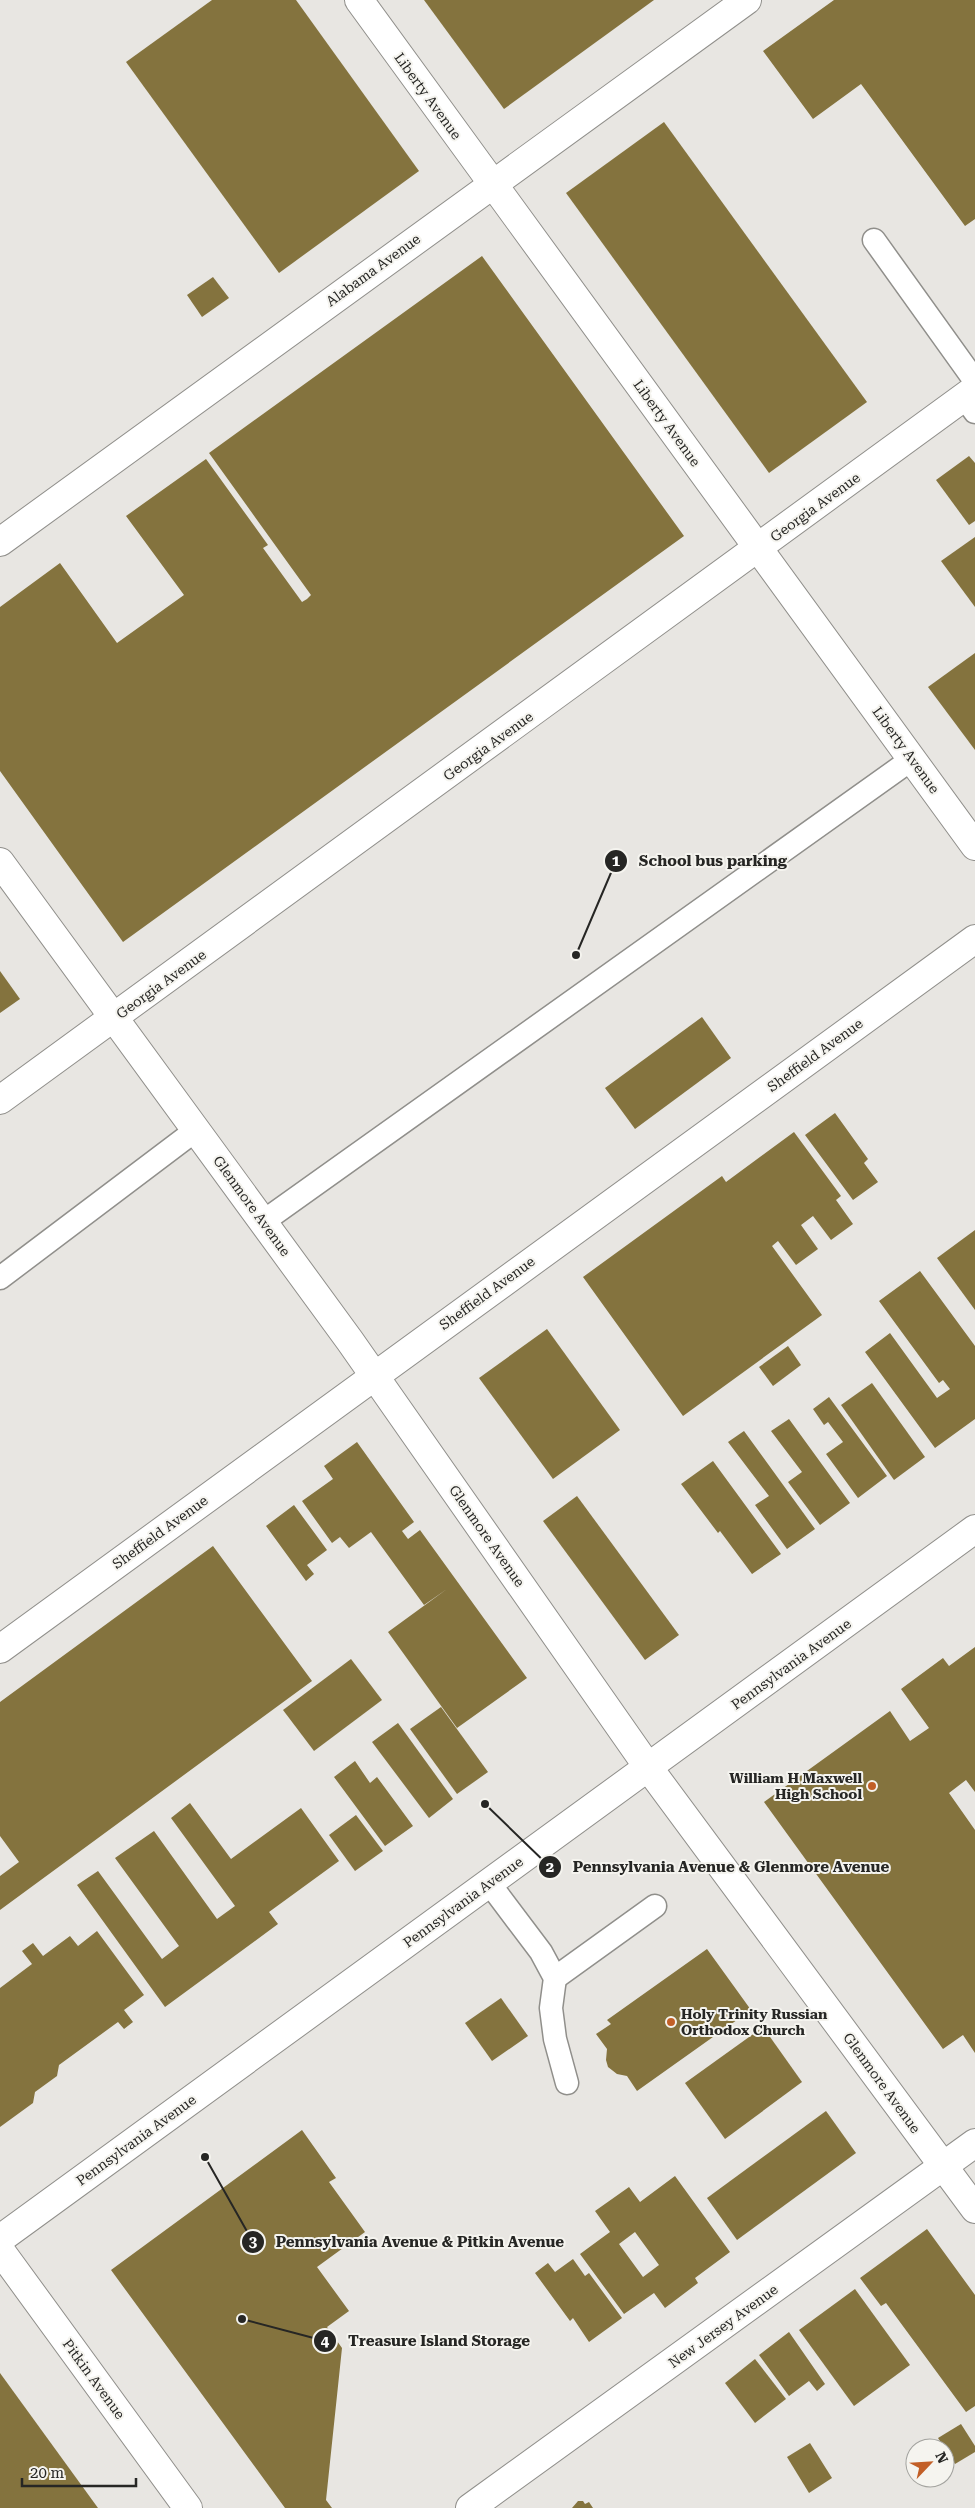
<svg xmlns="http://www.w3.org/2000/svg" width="975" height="2508" viewBox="0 0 975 2508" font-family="'Roboto Serif',serif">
  <rect width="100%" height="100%" fill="#e8e6e2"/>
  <g fill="#84733e" fill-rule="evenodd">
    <path d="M212 0H296L419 171 279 273 126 62Z"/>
    <path d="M424 0H654L504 109Z"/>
    <path d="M834 0H975V219L965 226 861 84 813 119 763 51Z"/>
    <path d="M664 122 867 402 769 473 566 193Z"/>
    <path d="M482 256 684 536 123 942 0 771V607L60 563 117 643 184 595 126 516 206 459 268 545 263 548 302 602 307 599 311 595 209 453Z"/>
    <path d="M213 277 229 298 202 317 187 295Z"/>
    <path d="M969 456 975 463V521L969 525 936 480Z"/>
    <path d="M975 537V607L941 561Z"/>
    <path d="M975 653V750L928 687Z"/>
    <path d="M0 971 20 999 0 1013Z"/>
    <path d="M702 1017 731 1058 635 1129 605 1088Z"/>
    <path d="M835 1113 868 1159 864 1163 878 1182 853 1200 805 1135Z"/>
    <path d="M794 1132 841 1196 836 1200 853 1224 831 1240 813 1216 801 1225 818 1249 796 1265 778 1241 772 1246 822 1315 683 1416 583 1277 722 1176 726 1182Z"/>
    <path d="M975 1230V1310L937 1258Z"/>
    <path d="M920 1271 975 1346V1419L935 1448 865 1352 890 1333 937 1398 950 1389 943 1380 939 1383 879 1301Z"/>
    <path d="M547 1329 620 1430 553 1479 479 1378Z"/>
    <path d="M788 1346 801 1365 773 1386 759 1367Z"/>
    <path d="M872 1383 925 1457 894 1480 841 1405Z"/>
    <path d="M829 1397 887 1476 858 1498 826 1454 843 1442 828 1422 824 1425 813 1409Z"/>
    <path d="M789 1419 850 1503 820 1525 788 1482 802 1472 771 1431Z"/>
    <path d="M744 1431 815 1529 787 1549 755 1505 769 1496 728 1442Z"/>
    <path d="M357 1442 414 1522 402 1531 408 1539 420 1530 527 1678 457 1728 388 1632 447 1589 424 1605 371 1532 349 1548 340 1537 332 1543 302 1501 333 1479 324 1466Z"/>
    <path d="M713 1461 781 1554 752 1574 720 1531 718 1533 681 1484Z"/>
    <path d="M577 1496 679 1635 645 1660 543 1521Z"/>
    <path d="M294 1505 327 1550 307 1565 314 1574 306 1581 266 1526Z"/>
    <path d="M213 1546 312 1681 0 1910V1876L19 1862 0 1836V1702Z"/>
    <path d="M975 1647V1792L966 1780 949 1793 975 1830V2053L963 2035 943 2049 764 1802 890 1711 910 1741 929 1728 901 1689 943 1658 949 1666Z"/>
    <path d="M351 1659 382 1700 314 1751 283 1710Z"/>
    <path d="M441 1707 488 1772 457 1794 410 1729Z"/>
    <path d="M398 1723 453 1799 429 1818 372 1742Z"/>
    <path d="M355 1761 370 1783 377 1777 413 1826 385 1846 334 1777Z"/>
    <path d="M190 1803 231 1859 301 1808 339 1861 269 1912 278 1924 165 2007 77 1885 98 1871 162 1959 179 1946 115 1858 154 1831 217 1919 235 1906 171 1818Z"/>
    <path d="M356 1815 383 1851 355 1871 329 1835Z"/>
    <path d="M97 1931 144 1995 124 2010 133 2022 124 2029 118 2022 59 2065 57 2076 35 2092 33 2103 0 2127V1988L32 1964 22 1951 33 1943 43 1956 70 1936 78 1946Z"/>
    <path d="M707 1949 751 2010 637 2091 627 2076 617 2074 608 2067 606 2060 607 2049 596 2034 611 2024 607 2020Z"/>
    <path d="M501 1998 528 2036 492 2061 465 2023Z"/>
    <path d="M763 2027 802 2082 725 2139 685 2083Z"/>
    <path d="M826 2111 856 2153 737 2240 707 2198Z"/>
    <path d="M302 2130 336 2178 329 2182 365 2232 317 2267 349 2311 327 2327 342 2348 326 2500 332 2508H285L111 2270Z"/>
    <path d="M675 2176 730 2252 695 2278 698 2283 665 2308 654 2293 624 2314 580 2254 610 2232 595 2211 629 2187 640 2202ZM635 2232 659 2265 643 2277 619 2244Z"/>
    <path d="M927 2229 975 2295V2406L966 2412 886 2303 881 2306 860 2278Z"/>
    <path d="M573 2259 585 2276 589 2273 622 2318 589 2342 573 2318 570 2321 535 2273 548 2263 555 2272Z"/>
    <path d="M855 2289 910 2365 854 2406 799 2330Z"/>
    <path d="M789 2332 825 2384 817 2391 809 2381 789 2396 759 2355Z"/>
    <path d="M755 2359 786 2399 755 2423 725 2383Z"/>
    <path d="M0 2373 98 2508H0Z"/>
    <path d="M961 2424 975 2446V2452L955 2464 938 2438Z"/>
    <path d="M810 2443 832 2478 809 2493 787 2457Z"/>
    <path d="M578 2501H583L585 2504 589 2502 593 2508H572Z"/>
  </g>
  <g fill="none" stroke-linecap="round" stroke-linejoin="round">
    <defs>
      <g id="lane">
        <path d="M874 240 975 381"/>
        <path d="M964 397 975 412"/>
        <path d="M264 1221 912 759"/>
        <path d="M0 1278 196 1130"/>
        <path d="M489 1883 541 1952 555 1978 551 2008 555 2039 567 2083"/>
        <path d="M555 1978 655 1906"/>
      </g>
      <g id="street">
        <path d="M0 542 747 0"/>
        <path d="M0 862 350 1341 648 1767 975 2209"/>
        <path d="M0 1100 975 389"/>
        <path d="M0 1649 975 939"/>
        <path d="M470 2508 975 2143"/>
      </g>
      <g id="secondary">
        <path d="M359 0 975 846"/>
        <path d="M0 2250 188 2508"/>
      </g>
      <path id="primary" d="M0 2239 975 1529"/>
    </defs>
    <use href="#lane" stroke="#908f8b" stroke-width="25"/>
    <use href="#street" stroke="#908f8b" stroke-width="30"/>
    <use href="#secondary" stroke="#908f8b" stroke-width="30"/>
    <use href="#primary" stroke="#908f8b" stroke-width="30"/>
    <use href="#lane" stroke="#fff" stroke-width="22"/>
    <use href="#street" stroke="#fff" stroke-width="28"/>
    <use href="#secondary" stroke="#fff" stroke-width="28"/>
    <use href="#primary" stroke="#fff" stroke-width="28"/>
  </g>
  <g fill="#c25f27" stroke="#f5f4ef" stroke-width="2">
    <circle cx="872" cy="1786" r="5"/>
    <circle cx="671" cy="2022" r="5"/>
  </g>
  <g text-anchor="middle" stroke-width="4" stroke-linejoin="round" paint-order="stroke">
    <g font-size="14" fill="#262624" stroke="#f5f4ef">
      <text transform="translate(428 96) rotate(54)" y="5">Liberty Avenue</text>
      <text transform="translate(373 270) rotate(-36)" y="5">Alabama Avenue</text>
      <text transform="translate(667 423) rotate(54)" y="5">Liberty Avenue</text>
      <text transform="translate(815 507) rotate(-36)" y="5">Georgia Avenue</text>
      <text transform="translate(488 746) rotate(-36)" y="5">Georgia Avenue</text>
      <text transform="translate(906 750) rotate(54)" y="5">Liberty Avenue</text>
      <text transform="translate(161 984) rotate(-36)" y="5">Georgia Avenue</text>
      <text transform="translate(815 1055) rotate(-36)" y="5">Sheffield Avenue</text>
      <text transform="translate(252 1206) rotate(54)" y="5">Glenmore Avenue</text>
      <text transform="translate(487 1293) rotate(-36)" y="5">Sheffield Avenue</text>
      <text transform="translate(160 1532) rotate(-36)" y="5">Sheffield Avenue</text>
      <text transform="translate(487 1536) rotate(55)" y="5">Glenmore Avenue</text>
      <text transform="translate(791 1664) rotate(-36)" y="5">Pennsylvania Avenue</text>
      <text transform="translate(463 1902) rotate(-36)" y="5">Pennsylvania Avenue</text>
      <text transform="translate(882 2083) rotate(54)" y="5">Glenmore Avenue</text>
      <text transform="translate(136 2140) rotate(-36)" y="5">Pennsylvania Avenue</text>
      <text transform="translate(723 2326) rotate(-36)" y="5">New Jersey Avenue</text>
      <text transform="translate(94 2379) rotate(54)" y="5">Pitkin Avenue</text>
    </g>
    <g font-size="14" font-weight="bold" fill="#262624" stroke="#f5f4ef" text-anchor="end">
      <text x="862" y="1783">William H Maxwell<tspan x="862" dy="16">High School</tspan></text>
      <text x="681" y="2019" text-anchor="start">Holy Trinity Russian<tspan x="681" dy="16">Orthodox Church</tspan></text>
    </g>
  </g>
  <path fill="none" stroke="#262624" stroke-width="2" d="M576 955L616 861M485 1804L550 1867M205 2157L253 2242M242 2319L325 2341"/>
  <g fill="#262624" stroke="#f5f4ef" stroke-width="2">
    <circle cx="576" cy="955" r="5"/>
    <circle cx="485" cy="1804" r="5"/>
    <circle cx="205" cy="2157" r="5"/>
    <circle cx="242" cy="2319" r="5"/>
    <circle cx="616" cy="861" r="12"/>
    <circle cx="550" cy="1867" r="12"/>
    <circle cx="253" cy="2242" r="12"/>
    <circle cx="325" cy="2341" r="12"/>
  </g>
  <g font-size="15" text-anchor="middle" font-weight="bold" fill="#fff">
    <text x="616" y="866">1</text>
    <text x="550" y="1872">2</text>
    <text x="253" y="2247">3</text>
    <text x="325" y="2346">4</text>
  </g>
  <g font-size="15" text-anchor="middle" font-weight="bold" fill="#262624" stroke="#f5f4ef" stroke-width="4" stroke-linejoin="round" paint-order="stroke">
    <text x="713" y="866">School bus parking</text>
    <text x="731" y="1872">Pennsylvania Avenue &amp; Glenmore Avenue</text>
    <text x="420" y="2247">Pennsylvania Avenue &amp; Pitkin Avenue</text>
    <text x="439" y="2346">Treasure Island Storage</text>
  </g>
  <g transform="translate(930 2463) rotate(65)"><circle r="24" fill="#f5f4ef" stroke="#a2a29e"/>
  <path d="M0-4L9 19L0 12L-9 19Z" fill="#c25f27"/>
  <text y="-8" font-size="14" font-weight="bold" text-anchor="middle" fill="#262624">N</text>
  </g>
  <path d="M22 2478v8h114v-8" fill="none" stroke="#262624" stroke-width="2.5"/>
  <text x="30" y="2478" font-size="15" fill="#262624" stroke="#f5f4ef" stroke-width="4" paint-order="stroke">20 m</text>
</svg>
